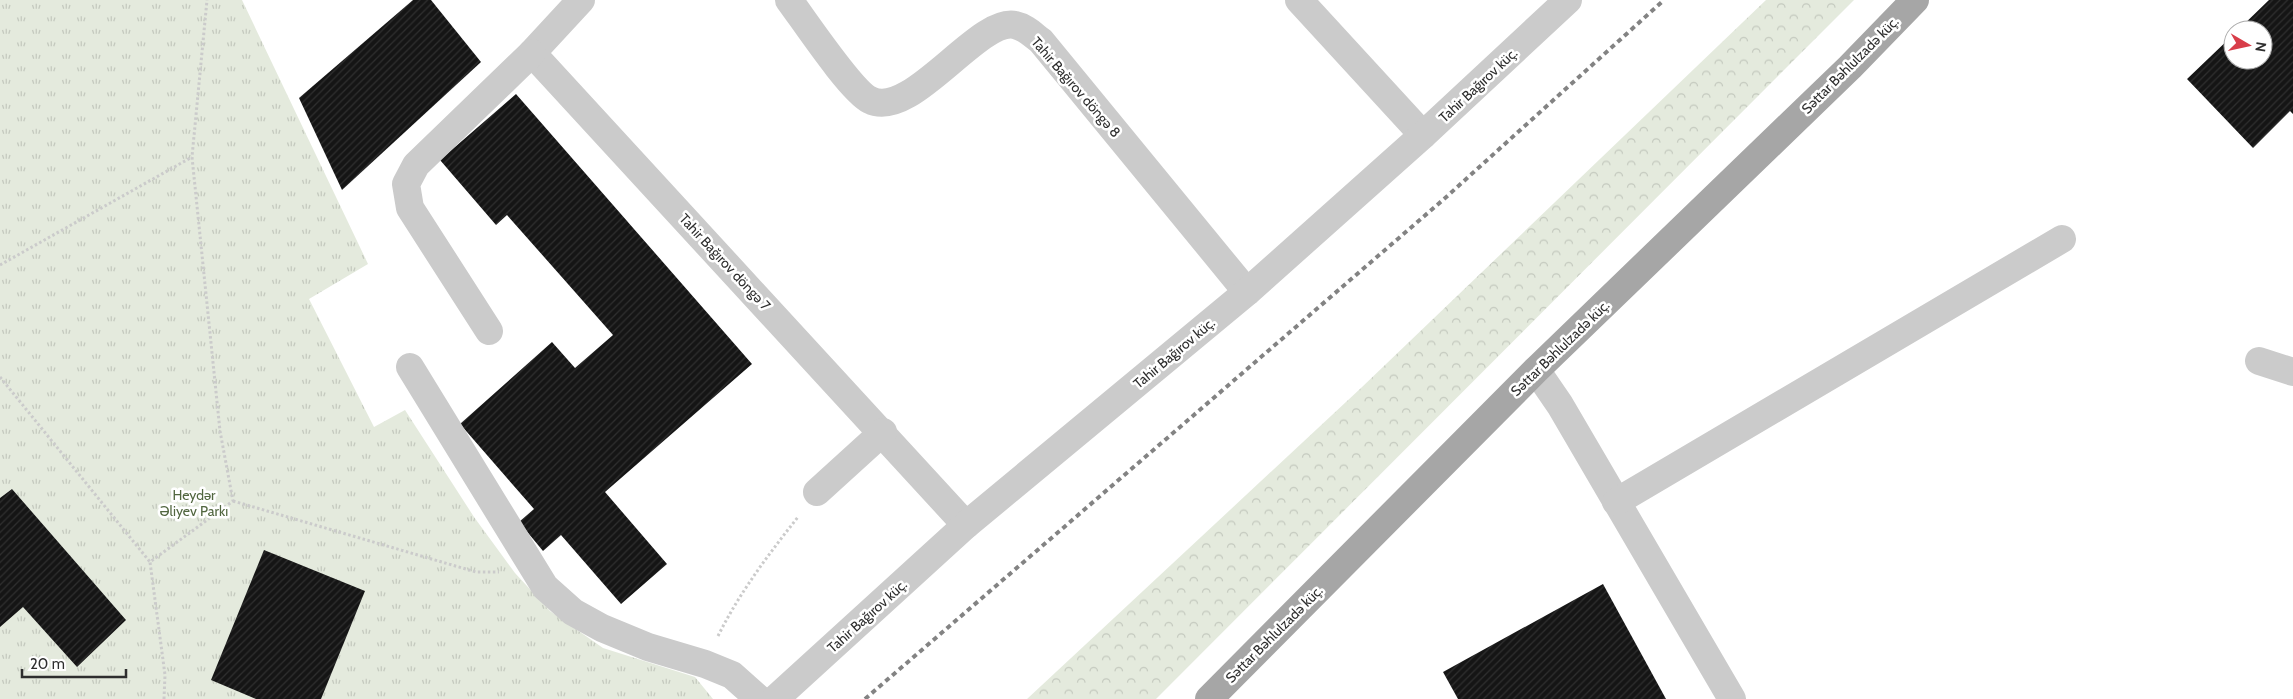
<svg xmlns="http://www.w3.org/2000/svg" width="2293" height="699" viewBox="0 0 2293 699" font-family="Cabin,sans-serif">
  <defs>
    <pattern id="forest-crowns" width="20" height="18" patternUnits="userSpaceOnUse" patternTransform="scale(1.25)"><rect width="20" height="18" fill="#e4eadd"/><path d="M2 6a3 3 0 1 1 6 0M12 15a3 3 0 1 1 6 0" fill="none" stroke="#c4c9be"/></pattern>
    <pattern id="park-tufts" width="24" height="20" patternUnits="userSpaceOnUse" patternTransform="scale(1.25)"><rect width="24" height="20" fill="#e4eadd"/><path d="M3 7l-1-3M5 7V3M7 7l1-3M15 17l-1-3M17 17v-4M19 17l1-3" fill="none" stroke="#c4c9be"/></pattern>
    <pattern id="building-hatch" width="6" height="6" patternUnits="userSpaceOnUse" patternTransform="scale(1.25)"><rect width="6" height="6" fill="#151515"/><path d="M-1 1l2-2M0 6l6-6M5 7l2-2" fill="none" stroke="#2f2f2f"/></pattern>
  </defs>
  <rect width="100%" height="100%" fill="#fff"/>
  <path fill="url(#forest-crowns)" d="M1766 0H1854L1156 699H1027L1361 388Z"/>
  <path fill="url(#park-tufts)" d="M0 0H242L368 264 309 299 374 427 405 410 474 517 515 573 550 611 603 648 695 677 713 699H0Z"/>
  <g fill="url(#building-hatch)">
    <path d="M413 0H431L481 62 342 190 299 98Z"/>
    <path d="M2269 0H2293V114L2290 111 2253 148 2187 79 2233 35V60H2263V30H2238Z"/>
    <path d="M516 94 752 364 605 492 667 564 621 604 561 535 543 551 519 522 534 509 460 424 552 342 575 368 613 335 507 215 496 225 440 160Z"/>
    <path d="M12 489 126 620 77 667 23 607 0 627V498Z"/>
    <path d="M264 550 365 591 321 699H256L211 680Z"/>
    <path d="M1603 584 1666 699H1458L1443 672Z"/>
  </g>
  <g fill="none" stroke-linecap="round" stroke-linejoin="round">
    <g stroke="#cbcbcb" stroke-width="3" stroke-dasharray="2.5 2.5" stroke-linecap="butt">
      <path d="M0 265 192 157"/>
      <path d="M0 377 150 562"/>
      <path d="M233 501 476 572H499"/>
      <path d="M718 636C740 592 768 555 798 517"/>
      <path d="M164 699 165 675 150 562 233 501 220 431 192 157 207 0"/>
    </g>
    <g stroke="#cbcbcb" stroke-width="28">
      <path d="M581 0 532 53 966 525"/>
      <path d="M789 0C804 20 851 91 870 100 911 121 978 17 1015 25 1025 27 1033 35 1041 41L1247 292"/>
      <path d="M1299 0 1423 135"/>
      <path d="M489 331 410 208 406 184 416 165 532 53"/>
      <path d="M2259 361 2293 372"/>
      <path d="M410 367 545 587 573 612 602 628 648 647 705 664 732 675 759 699"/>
      <path d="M1536 370 1560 405 1732 699"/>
      <path d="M817 492 883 432"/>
      <path d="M1616 502 2062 239"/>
      <path d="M775 699 966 525 1247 292 1423 135 1568 0"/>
    </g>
    <path stroke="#a6a6a6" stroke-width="28" d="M1209 699 1536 370 1850 67 1915 0"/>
    <path stroke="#838383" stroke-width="4" stroke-dasharray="5 4" stroke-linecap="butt" d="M865 699 1444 199 1664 0"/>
  </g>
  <g text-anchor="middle" stroke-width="5" stroke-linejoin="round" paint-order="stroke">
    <g font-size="14" fill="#2e2e2e" stroke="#fff">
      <text transform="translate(1850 65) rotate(-45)" y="5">Səttar Bəhlulzadə küç.</text>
      <text transform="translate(1478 85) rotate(-43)" y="5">Tahir Bağırov küç.</text>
      <text transform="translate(1076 87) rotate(49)" y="5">Tahir Bağırov döngə 8</text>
      <text transform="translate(725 262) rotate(47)" y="5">Tahir Bağırov döngə 7</text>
      <text transform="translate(1560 348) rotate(-44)" y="5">Səttar Bəhlulzadə küç.</text>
      <text transform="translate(1174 353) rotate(-40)" y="5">Tahir Bağırov küç.</text>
      <text transform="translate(867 616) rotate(-42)" y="5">Tahir Bağırov küç.</text>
      <text transform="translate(1274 634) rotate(-45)" y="5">Səttar Bəhlulzadə küç.</text>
    </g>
    <g font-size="14" fill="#51663f" stroke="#fff">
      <text x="194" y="500">Heydər<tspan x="194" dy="16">Əliyev Parkı</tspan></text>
    </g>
  </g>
  <g transform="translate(2248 45) rotate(99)"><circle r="24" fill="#ffffff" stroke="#ababab"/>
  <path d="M0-4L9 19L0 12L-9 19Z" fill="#d83d49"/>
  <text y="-8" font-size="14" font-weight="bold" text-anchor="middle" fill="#2e2e2e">N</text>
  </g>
  <path d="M22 669v8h104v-8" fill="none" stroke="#2e2e2e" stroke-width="2.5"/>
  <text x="30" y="669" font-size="15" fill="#2e2e2e" stroke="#ffffff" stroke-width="4" paint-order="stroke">20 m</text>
</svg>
